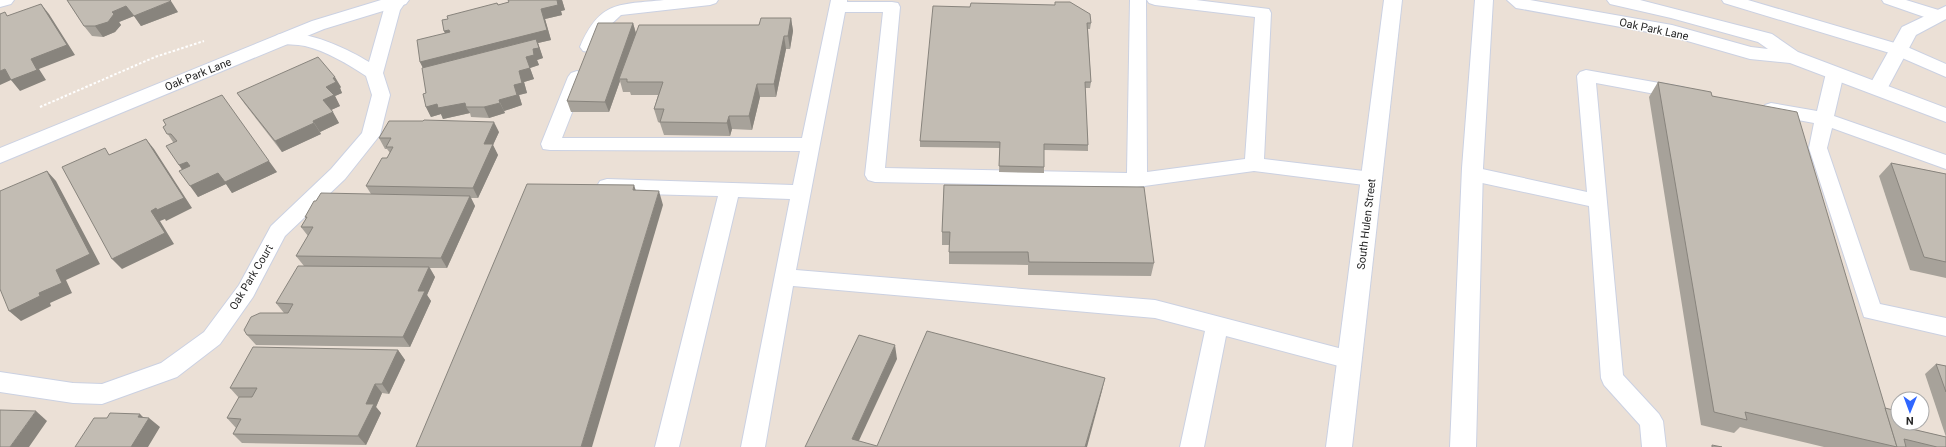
<svg xmlns="http://www.w3.org/2000/svg" width="1946" height="447" viewBox="0 0 1946 447" font-family="Roboto,sans-serif">
  <rect width="100%" height="100%" fill="#ebe0d6"/>
  <g fill="none" stroke-linecap="round" stroke-linejoin="round">
    <defs>
      <g id="lane">
        <path d="M391 0H407L400 10 383 73 390 95 380 135 345 179 285 236 253 297 220 344 177 377 102 404 73 403 0 392V372L73 383 102 384 161 363 204 332 239 285 271 226 331 169 362 133 372 95 366 76C348 64 326 51 305 46 296 44 286 45 277 43L275 39 277 35C304 28 346 48 369 62L384 9Z"/>
        <path d="M664 0H718L716 3 710 5 621 15 606 29 595 51 589 52 583 51 580 47C600 0 619 5 664 0Z"/>
        <path d="M831 0H847V2H892L898 3 900 7 885 168 1127 173 1130 0H1146L1147 172 1245 159 1255 17 1155 5 1149 3 1147 0H1196L1269 9 1271 13 1264 159 1372 172 1379 174 1382 179 1379 184 1372 186 1254 171 1137 187 875 182 868 180 865 175 883 12H845L796 270 1155 300 1350 351 1358 353 1361 360 1358 367 1350 369 1226 336 1204 447H1180L1205 331 1155 318 793 286 765 447H741L790 199 738 197 679 447H655L718 196 607 193 600 191 597 186 600 181 607 179 793 185 800 151 550 150 543 149 541 144 568 77 571 73 577 71 583 73 586 77 562 138H802Z"/>
        <path d="M1722 0H1748L1905 46 1946 64V77L1893 54 1724 3Z"/>
        <path d="M1882 0H1906L1945 12 1946 18 1939 21 1933 20 1884 3Z"/>
        <path d="M1835 67 1841 69 1844 73 1834 116 1946 155V169L1832 128 1827 148 1880 304 1946 318V336L1864 317 1809 148 1814 123 1771 115 1765 113 1762 109 1765 105 1771 103 1817 111 1826 73 1829 69Z"/>
        <path d="M1586 70 1682 87 1688 89 1691 93 1688 97 1682 99 1596 83 1623 375 1659 414 1663 421 1666 447H1642L1640 425 1604 385 1601 378 1589 206 1473 181 1466 179 1463 174 1466 169 1473 167 1587 192 1577 76 1580 72Z"/>
      </g>
      <g id="street">
        <path d="M0 0H14L11 4 0 7Z"/>
        <path d="M1946 6V19L1916 35 1885 93 1878 94 1871 93 1868 88 1902 27Z"/>
      </g>
      <g id="secondary">
        <path d="M381 0H409L406 4 324 29 0 163V148L312 21Z"/>
        <path d="M1384 0H1402L1352 447H1326Z"/>
        <path d="M1475 0H1493L1483 168 1476 447H1450L1462 168Z"/>
        <path d="M1507 0H1530L1672 25 1751 47 1768 49 1758 42 1671 18 1610 4 1607 0H1640L1772 34 1798 52 1946 108V122L1790 63 1750 59 1670 36 1522 9 1516 8Z"/>
      </g>
    </defs>
    <use href="#lane" stroke="#cbd1e2" stroke-width="2"/>
    <use href="#street" stroke="#cbd1e2" stroke-width="2"/>
    <use href="#secondary" stroke="#cbd1e2" stroke-width="2"/>
    <path stroke="#fff" stroke-width="2" stroke-dasharray="2.5 2" stroke-linecap="butt" d="M40 107 155 57 204 41"/>
    <use href="#lane" fill="#fff" fill-rule="evenodd"/>
    <use href="#street" fill="#fff" fill-rule="evenodd"/>
    <use href="#secondary" fill="#fff" fill-rule="evenodd"/>
  </g>
  <g fill="#a7a29a">
    <path d="M67 0 178 12 141 26 134 16 119 22 121 25 115 32 103 37 92 36 84 26Z"/>
    <path d="M508 0H562L565 10 561 11 562 15 545 19 551 40 538 43 543 58 537 60 539 65 530 68 534 79 524 82 527 93 519 95 522 105 504 111 505 113 489 118 471 117 470 113 443 119 441 114 431 117 426 107V93L423 68 420 62 445 33 444 31 497 3 498 5 509 2Z"/>
    <path d="M1055 2 1091 23 1090 29H1088L1091 82 1090 88H1085L1088 145V151L1044 150V173L999 172 1000 148 920 147V141L970 7 1055 5Z"/>
    <path d="M791 18 793 31 790 49H786L776 97H760L752 130 732 129 730 136 664 135 660 123 658 122 654 109 658 95H631L630 92H623L620 81 609 112H571L567 101 633 23 636 33 759 25Z"/>
    <path d="M1658 82 1712 96 1885 408 1899 426 1946 437 1925 374 1936 364 1946 366V447H1824L1740 427 1734 433 1701 425 1649 97Z"/>
    <path d="M341 87 340 88 342 93 335 96 340 106 331 110 339 123 320 132 321 134 282 152 244 103 237 93Z"/>
    <path d="M163 127 277 172 232 193 226 184 198 197 182 170 179 165 173 142Z"/>
    <path d="M499 132 493 145 498 155 478 198H471L475 206 447 268H430L435 277 427 295 431 301 410 347 256 345 247 335 284 313 276 303 304 266 296 256 308 236 301 227 306 219 305 217 316 201 371 194 366 186 387 158 390 153 387 149H385L379 138Z"/>
    <path d="M1891 163 1946 174V278L1910 270 1879 176Z"/>
    <path d="M944 185 1154 263 1151 276 1028 275V265L949 264V245H942V232Z"/>
    <path d="M398 350 405 360 389 394 382 393 376 407 381 413 366 445 242 443 233 434 236 428 227 418 239 398 230 388Z"/>
  </g>
  <g fill="#88847d">
    <path d="M557 0H562L565 10 561 11 562 15 545 19 551 40 538 43 543 58 537 60 539 65 530 68 534 79 524 82 527 93 519 95 522 105 504 111 499 100 514 85 519 71 526 57 533 49 425 72 420 62 541 9Z"/>
    <path d="M171 1 178 12 141 26 134 16Z"/>
    <path d="M41 4 49 14 75 55 39 69 46 80 20 91 11 80 0 85V71L31 59Z"/>
    <path d="M126 6 134 16 119 22 121 25 115 32 103 37 95 26 112 12Z"/>
    <path d="M791 18 793 31 790 49 788 36Z"/>
    <path d="M633 23 636 34 619 79 620 81 609 112 605 102Z"/>
    <path d="M449 30 454 40 449 41 444 31Z"/>
    <path d="M784 36 786 49 776 97 774 84Z"/>
    <path d="M335 77 341 87 340 88 342 93 335 96 340 106 329 111 323 100 326 87 333 78Z"/>
    <path d="M757 84 760 97 752 130 749 116Z"/>
    <path d="M465 103 466 107 470 113 443 119 441 114 431 117 426 107 437 104Z"/>
    <path d="M500 103 505 113 489 118 484 107Z"/>
    <path d="M333 112 339 123 320 132 313 121Z"/>
    <path d="M729 116 732 129 730 136 727 123Z"/>
    <path d="M494 122 499 132 493 145 498 155 478 198 473 188 484 144Z"/>
    <path d="M314 123 321 134 282 152 275 141Z"/>
    <path d="M146 139 154 149 192 208 166 221 165 219 160 221 174 244 122 269 112 259 151 211Z"/>
    <path d="M269 161 277 172 232 193 226 184 198 197 190 186 218 173Z"/>
    <path d="M187 162 195 172 187 176 179 165Z"/>
    <path d="M47 171 56 181 100 264 66 280 72 293 50 303 51 306 21 321 9 311 56 270Z"/>
    <path d="M634 185 639 200 633 190Z"/>
    <path d="M659 191 663 205 592 447H581Z"/>
    <path d="M470 196 475 206 447 268 441 258Z"/>
    <path d="M429 267 435 277 427 295 431 301 410 347 403 337 418 291Z"/>
    <path d="M895 345 897 359 856 447 852 439Z"/>
    <path d="M398 350 405 360 389 394 382 384Z"/>
    <path d="M1105 378 1102 391 1087 447H1085Z"/>
    <path d="M375 384 382 393 376 407 381 413 366 445 358 436 366 404Z"/>
    <path d="M36 411 47 421 29 447H10Z"/>
    <path d="M140 414 147 421 149 418 160 427 148 447H131L138 417Z"/>
  </g>
  <g fill="#c2bcb3" stroke="#88847d">
    <path d="M67 0H170L171 1 134 16 126 6 112 12 114 14 108 22 95 26H84Z"/>
    <path d="M508 0H559H557L558 5 541 9 547 30 420 62 417 40 450 32 449 30 444 31 442 20 448 19 447 16 497 3 498 5 509 2Z"/>
    <path d="M1055 2H1070L1090 14 1091 23H1087L1091 82H1085L1088 145 1044 144V167L999 166 1000 142 920 141 933 6 970 7 971 3 1055 5Z"/>
    <path d="M41 4 67 45 31 59 37 70 11 80 5 69 0 71V14L5 12 7 16Z"/>
    <path d="M761 18H791L788 36H784L774 84H757L749 116H729L727 123 660 122 664 109H654L663 82H627V79H619L639 25H759Z"/>
    <path d="M598 23H633L605 102 567 101Z"/>
    <path d="M536 39 539 48 533 49 534 55 526 57 530 68 519 71 522 83 514 85 517 95 499 100 500 103 484 107H466L465 103 438 108 437 104 426 107 423 94 426 93 422 68Z"/>
    <path d="M318 57 335 77 333 78 336 82 326 87 334 95 323 100 333 112 313 121 314 123 275 141 237 93Z"/>
    <path d="M1658 82 1711 92 1712 96 1797 112 1897 447 1745 412 1747 420 1714 412Z"/>
    <path d="M222 95 269 161 225 182 218 173 190 186 179 171 190 166 187 162 179 165 166 146 177 141 171 134H167L163 127 166 125 163 120Z"/>
    <path d="M424 120 494 122 484 144H493L473 188 366 186 382 158H387L393 147H386L391 138H379L389 121H423Z"/>
    <path d="M146 139 184 198 157 210 156 208 151 211 165 233 112 259 62 167 105 148 109 155Z"/>
    <path d="M1891 163 1946 174V262L1924 257Z"/>
    <path d="M47 171 90 254 56 270 62 283 39 293 40 296 9 311 0 289V191Z"/>
    <path d="M527 184 634 185 633 190 659 191 581 447H416Z"/>
    <path d="M944 185 1144 187 1154 263 1029 262 1028 252H949L950 232H942Z"/>
    <path d="M321 193 470 196 441 258 296 256 313 227H301L307 217H305L314 201H316Z"/>
    <path d="M298 266 429 267 418 291H425L403 337 247 335 244 330 251 317 260 313H288L293 304 276 303Z"/>
    <path d="M927 331 1105 378 1085 447H805L859 335 895 345 852 439 877 446Z"/>
    <path d="M253 347 398 350 382 384H375L366 404H374L358 436 233 434 241 419 227 418 239 397H252L257 388H230Z"/>
    <path d="M1936 364 1946 366V392Z"/>
    <path d="M1885 408 1893 410 1899 426 1946 437V447H1937L1904 439 1906 447H1897Z"/>
    <path d="M0 410 36 411 10 447H0Z"/>
    <path d="M110 413 140 414 138 417 149 418 131 447H75L94 418H107Z"/>
    <path d="M1712 445 1722 447H1712Z"/>
  </g>
  <g text-anchor="middle" stroke-width="3" stroke-linejoin="round" paint-order="stroke">
    <g font-size="11" fill="#272727" stroke="#fff">
      <text transform="translate(1654 29) rotate(12)" y="4">Oak Park Lane</text>
      <text transform="translate(198 74) rotate(-22)" y="4">Oak Park Lane</text>
      <text transform="translate(1366 224) rotate(-83)" y="4">South Hulen Street</text>
      <text transform="translate(251 277) rotate(-59)" y="4">Oak Park Court</text>
    </g>
  </g>
  <g transform="translate(1910 411) rotate(181)"><circle r="19" fill="#ffffff" stroke="#a9a9a9"/>
  <path d="M0-3L7 15L0 10L-7 15Z" fill="#2f66ff"/>
  <text y="-6" font-size="11" font-weight="bold" text-anchor="middle" fill="#272727">N</text>
  </g>
</svg>
